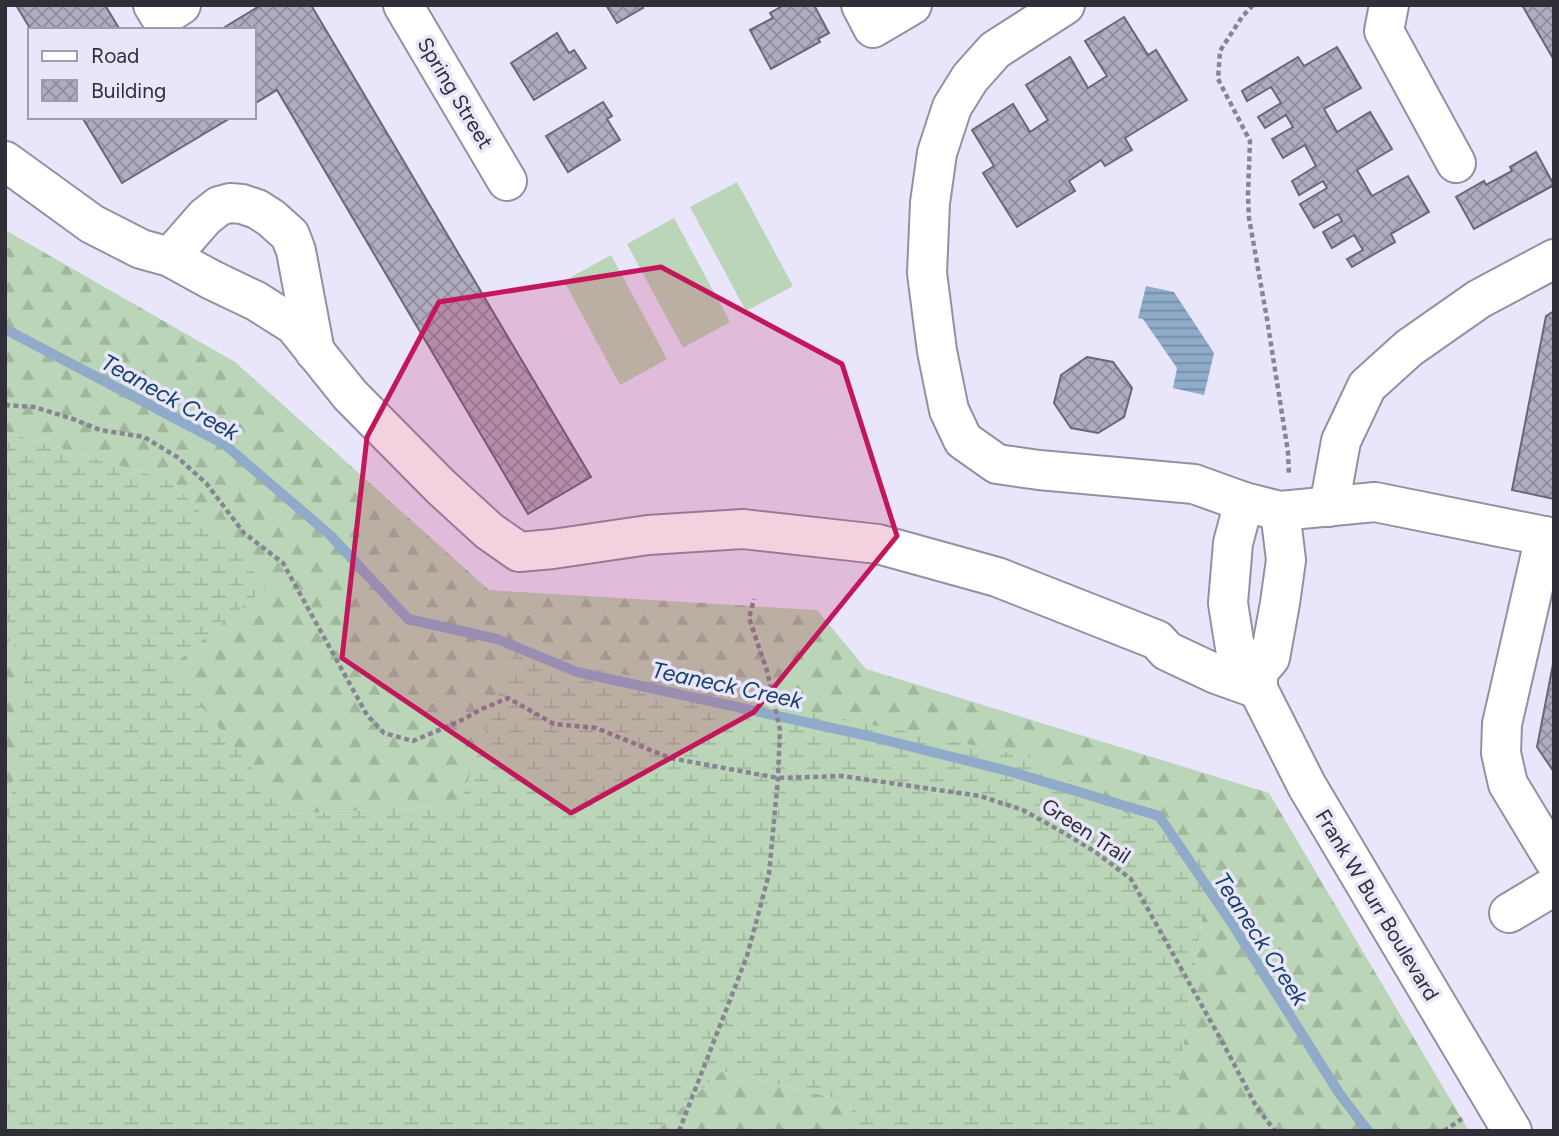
<svg xmlns="http://www.w3.org/2000/svg" width="1559" height="1136" viewBox="0 0 1559 1136" font-family="Figtree,sans-serif">
  <defs>
    <pattern id="forest-firs" width="22" height="20" patternUnits="userSpaceOnUse" patternTransform="scale(1.75)"><rect width="22" height="20" fill="#bad5b7"/><path d="M5 1l3.5 6h-7zM16 11l3.5 6h-7z" fill="#a0b79e"/></pattern>
    <pattern id="wetland-marsh" width="20" height="14" patternUnits="userSpaceOnUse" patternTransform="scale(1.75)"><rect width="20" height="14" fill="#bad5b7"/><path d="M1 5h8M5 5V1M11 12h8M15 12V8" fill="none" stroke="#a0b79e"/></pattern>
    <pattern id="water-rules" width="6" height="5" patternUnits="userSpaceOnUse" patternTransform="scale(1.75)"><rect width="6" height="5" fill="#8fabc9"/><path d="M0 2.5h6" fill="none" stroke="#758ca4"/></pattern>
    <pattern id="building-cross-hatch" width="8" height="8" patternUnits="userSpaceOnUse" patternTransform="scale(1.75)"><rect width="8" height="8" fill="#b0abbf"/><path d="M0 0l8 8M0 8l8-8" fill="none" stroke="#908c9c"/></pattern>
  </defs>
  <rect width="100%" height="100%" fill="#e9e5fa"/>
  <g fill="url(#forest-firs)">
    <path d="M5 230 235 362 489 590 817 610 866 669 1269 793 1469 1131H1171L1210 863 459 806 290 814 169 668 266 585 172 481 5 432Z"/>
    <path d="M5 638 27 657 5 853Z"/>
    <path d="M722 1071 850 1102 854 1131H661V1126Z"/>
  </g>
  <path fill="url(#wetland-marsh)" d="M5 432 172 481 267 586 170 668 290 814 459 806 513 652 1031 757 1210 862 1171 1131H854L850 1102 722 1071 661 1126V1131H5V853L27 657 5 638Z"/>
  <g fill="#bad5b7">
    <path d="M737 182 793 286 746 311 690 207Z"/>
    <path d="M674 218 730 322 683 348 627 244Z"/>
    <path d="M611 255 667 359 620 385 564 281Z"/>
  </g>
  <path fill="url(#water-rules)" d="M1146 286 1174 292 1214 353 1204 395 1173 388 1177 368 1143 319 1138 318Z"/>
  <g fill="none" stroke-linecap="round" stroke-linejoin="round">
    <path stroke="#8fabc9" stroke-width="10" d="M5 329 224 444 330 535 408 619 497 639 577 672 869 736 1012 772 1159 816 1233 925 1339 1093 1368 1131"/>
  </g>
  <g fill="url(#building-cross-hatch)" stroke="#6a6779" stroke-width="2">
    <path d="M16 5H105L120 30H31Z"/>
    <path d="M261 5H311L591 477 528 514 277 90 254 104V30H220Z"/>
    <path d="M606 5H641L643 8 617 23Z"/>
    <path d="M784 5H814L829 33 818 39 820 42 771 69 750 30 773 18 770 13Z"/>
    <path d="M1522 5H1554V60Z"/>
    <path d="M1124 17 1148 55 1156 50 1187 100 1125 138 1132 150 1105 166 1101 160 1069 181 1075 191 1017 227 983 173 994 166 972 130 1013 104 1030 132 1048 120 1026 85 1070 57 1088 88 1107 76 1085 41Z"/>
    <path d="M557 33 569 53 574 50 586 68 534 100 511 63Z"/>
    <path d="M1337 47 1361 88 1324 109 1337 132 1370 112 1392 149 1357 170 1372 196 1408 176 1429 212 1391 234 1395 242 1352 267 1347 259 1363 250 1354 235 1332 248 1323 232 1342 221 1338 214 1314 228 1300 204 1327 188 1323 181 1299 195 1292 181 1316 166 1305 145 1283 158 1272 139 1293 127 1286 115 1265 128 1258 117 1281 103 1271 87 1247 101 1242 91 1298 57 1304 66Z"/>
    <path d="M603 102 612 116 607 119 620 140 568 172 546 136Z"/>
    <path d="M82 117H232L122 183Z"/>
    <path d="M1536 152 1554 185 1474 229 1456 197 1484 181 1486 185 1512 171 1510 167Z"/>
    <path d="M1554 311V499L1512 490 1546 316Z"/>
    <path d="M1087 357 1113 362 1132 388 1124 417 1098 433 1071 428 1054 403 1061 375Z"/>
    <path d="M1554 659V772L1537 747Z"/>
  </g>
  <g fill="none" stroke-linecap="round" stroke-linejoin="round">
    <defs>
      <g id="minor">
        <path d="M153 5 161 18 181 5"/>
        <path d="M403 5 507 181"/>
        <path d="M861 5 873 28 912 5"/>
        <path d="M1065 5 995 50 970 78 952 107 937 153 930 203 927 273 937 351 949 410 963 440 997 464 1039 470 1194 484 1244 502 1280 511 1375 502 1554 538"/>
        <path d="M1389 5 1384 31 1456 163"/>
        <path d="M5 161 92 224 141 249 170 257 212 280 256 301 294 325 350 395 441 487 489 531 519 552 553 549 648 535 743 529 878 544 997 577 1157 640 1167 651 1216 674 1258 689"/>
        <path d="M170 257 205 217 219 206 230 203 242 204 257 209 271 218 290 235 296 251 315 352"/>
        <path d="M1244 502 1233 543 1228 603 1235 648 1258 672"/>
        <path d="M1329 507 1341 441 1367 386 1409 348 1479 299 1554 259"/>
        <path d="M1280 511 1286 560 1280 603 1270 658 1258 672V689L1307 786 1512 1131"/>
        <path d="M1545 536 1502 724 1501 753 1508 784 1554 860"/>
        <path d="M1509 913 1554 886"/>
      </g>
    </defs>
    <use href="#minor" stroke="#9490a3" stroke-width="42"/>
    <g stroke="#878593" stroke-width="4.5" stroke-dasharray="5 3.5" stroke-linecap="butt">
      <path d="M1253 5 1242 17 1220 51 1218 79 1250 141 1248 194 1249 218 1267 319 1288 452 1289 476"/>
      <path d="M5 405 34 407 73 419 100 430 144 437 177 457 206 483 244 533 283 563 367 715 384 733 413 741 458 722 482 709 508 698 554 724 596 728 670 758 778 778 842 776 980 796 1023 810 1064 833 1094 851 1131 879 1225 1047 1256 1106 1275 1131"/>
      <path d="M679 1131 747 956 769 874 778 778 780 730 767 671 749 618 754 599"/>
      <path d="M1444 1131 1463 1118"/>
    </g>
    <use href="#minor" stroke="#fff" stroke-width="38"/>
  </g>
  <path fill="#c2185b" fill-opacity="0.2" stroke="#c2185b" stroke-width="5" stroke-linejoin="round" d="M661 267 842 364 897 536 754 712 571 813 342 658 367 437 439 302Z"/>
  <g text-anchor="middle" stroke-width="7" stroke-linejoin="round" paint-order="stroke">
    <g font-size="21" fill="#302f37" stroke="#e9e5fa">
      <text transform="translate(455 93) rotate(59)" y="7">Spring Street</text>
      <text transform="translate(1086 831) rotate(33)" y="7">Green Trail</text>
      <text transform="translate(1377 905) rotate(59)" y="7">Frank W Burr Boulevard</text>
    </g>
    <g font-size="23" font-style="italic" fill="#164168" stroke="#e9e5fa">
      <text transform="translate(170 397) rotate(29)" y="8">Teaneck Creek</text>
      <text transform="translate(727 685) rotate(12)" y="8">Teaneck Creek</text>
      <text transform="translate(1261 939) rotate(57)" y="8">Teaneck Creek</text>
    </g>
  </g>
  <rect width="1559" height="1136" fill="none" stroke="#302f37" stroke-width="14"/>
  <rect x="28" y="28" width="228" height="91" fill="#e9e5fa" stroke="#9f9cac" stroke-width="2"/>
  <rect x="42" y="51" width="35" height="10" fill="#ffffff" stroke="#9f9cac" stroke-width="2"/>
  <text x="91" y="63" font-size="21" fill="#302f37">Road</text>
  <rect x="42" y="80" width="35" height="21" fill="url(#building-cross-hatch)" stroke="#9f9cac" stroke-width="2"/>
  <text x="91" y="98" font-size="21" fill="#302f37">Building</text>
</svg>
